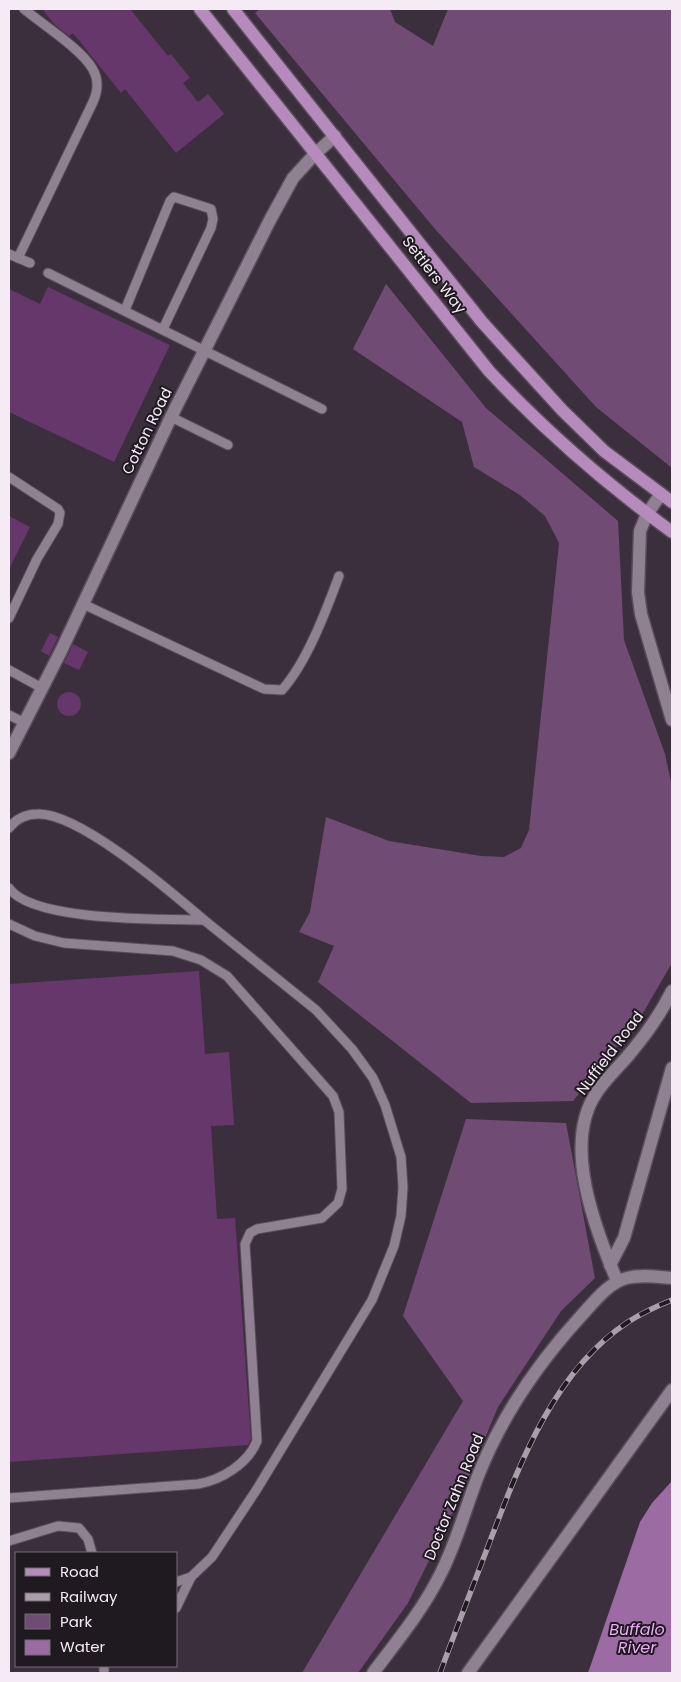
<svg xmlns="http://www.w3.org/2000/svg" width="681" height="1682" viewBox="0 0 681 1682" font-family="Poppins,sans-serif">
  <rect width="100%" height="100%" fill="#3c2f3d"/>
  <g fill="#704b74">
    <path d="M260 9H390L395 22 433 46 448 9H672V468L596 407 435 229 255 13Z"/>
    <path d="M386 284 486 408 618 521 624 640 665 754 672 786V963L640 1018 573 1101 471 1103 318 982 334 946 299 932 310 912 326 817 389 841 481 856 504 857 521 848 529 830 559 543 545 516 520 495 474 467 462 422 353 349Z"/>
    <path d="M466 1119 566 1123 595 1278 561 1311 498 1407 461 1496 408 1603 358 1673H302L463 1401 403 1316Z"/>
  </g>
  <path fill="#9c6ba3" d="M672 1481V1673H588L640 1522 652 1503Z"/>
  <g fill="#65376b">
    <path d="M42 9H130L168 56 171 54 190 78 183 83 198 102 208 94 224 114 176 153 125 89 121 93 73 33 69 36 55 25Z"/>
    <path d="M48 287 170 345 114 462 9 412V289L40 304Z"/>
    <path d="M9 516 30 527 9 569Z"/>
    <path d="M50 633 58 637 49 656 41 651Z"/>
    <path d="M73 644 88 652 79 670 64 663Z"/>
    <circle cx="69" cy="704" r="12"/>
    <path d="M199 971 205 1054 229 1052 234 1125 211 1126 217 1219 235 1218 251 1440 248 1445 9 1462V984Z"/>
  </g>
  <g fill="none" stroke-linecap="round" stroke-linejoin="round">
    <defs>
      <g id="service">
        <path d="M9 254 30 263"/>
        <path d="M18 258 93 102C98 91 99 79 92 68 81 49 42 24 24 9"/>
        <path d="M48 273 322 409"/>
        <path d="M125 310 170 201 174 197 211 209 213 219 211 228 163 329"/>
        <path d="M171 417 228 445"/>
        <path d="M9 477 58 509 60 513 58 524 37 559 9 618"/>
        <path d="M83 604 264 689 282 690C307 662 326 611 339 576"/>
        <path d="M9 670 42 688"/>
        <path d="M9 715 25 723"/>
        <path d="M9 828C16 819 26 814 38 814 80 813 171 892 204 920 164 919 32 922 9 888"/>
        <path d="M9 924 35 936 64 943 173 951 201 960 227 976 333 1096 339 1112 342 1189 338 1203 322 1218 257 1229 250 1233 245 1244 257 1441C248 1464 221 1480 198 1484L9 1498"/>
        <path d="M9 1541 58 1526 79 1528 88 1539 92 1553"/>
        <path d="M176 1582 191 1577"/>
        <path d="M176 1608 191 1577 212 1557 257 1489 372 1300 394 1246 401 1216 403 1187 401 1157 385 1105 373 1078 352 1049 316 1010 204 920"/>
        <path d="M104 1673V1666"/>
      </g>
      <g id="minor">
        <path d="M9 753 61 651 171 417 270 220 293 178 315 154 335 136"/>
        <path d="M610 1265 624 1238 672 1068"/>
        <path d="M468 1673 672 1390"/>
      </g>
      <g id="tertiary">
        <path d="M661 494 647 514 640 531 638 592 641 614 672 720"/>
        <path d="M617 1281C596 1229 561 1144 597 1092 607 1077 621 1065 632 1051 647 1033 661 1013 672 991"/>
        <path d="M373 1673C397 1641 423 1610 441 1573 458 1540 466 1505 480 1471 504 1412 539 1362 581 1316 593 1303 609 1282 627 1278 641 1274 658 1277 672 1278"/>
      </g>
      <g id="primary">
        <path d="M200 9 489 371C546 432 605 483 672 532"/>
        <path d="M233 9 482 322 562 410 604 451 672 502"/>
      </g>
    </defs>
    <use href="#service" stroke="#594d5a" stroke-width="11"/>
    <use href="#minor" stroke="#594d5a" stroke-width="15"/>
    <use href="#tertiary" stroke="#594d5a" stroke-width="15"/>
    <use href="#primary" stroke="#594d5a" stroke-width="15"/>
    <use href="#service" stroke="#908192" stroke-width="9"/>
    <use href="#minor" stroke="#908192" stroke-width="12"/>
    <use href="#tertiary" stroke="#908192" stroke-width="12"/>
    <use href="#primary" stroke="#b48bba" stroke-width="12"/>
    <defs>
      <path id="rail" d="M440 1673C455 1632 471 1591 487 1549 518 1468 552 1372 628 1322 642 1313 657 1306 672 1300"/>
    </defs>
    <use href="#rail" stroke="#a99eaa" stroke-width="5.5"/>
    <use href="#rail" stroke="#1f1920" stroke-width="4" stroke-dasharray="11" stroke-linecap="butt"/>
  </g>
  <g text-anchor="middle" stroke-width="4" stroke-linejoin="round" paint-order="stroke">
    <g font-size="15" fill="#f4ebf5" stroke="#1f1920">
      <text transform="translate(434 275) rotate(52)" y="5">Settlers Way</text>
      <text transform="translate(147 431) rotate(-64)" y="5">Cotton Road</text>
      <text transform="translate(610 1053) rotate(-53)" y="5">Nuffield Road</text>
      <text transform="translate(454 1497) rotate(-68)" y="5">Doctor Zahn Road</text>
    </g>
    <g font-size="16" font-style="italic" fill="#eea9f7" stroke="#1f1920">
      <text x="637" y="1635">Buffalo<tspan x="637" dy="18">River</tspan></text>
    </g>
  </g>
  <rect width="681" height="1682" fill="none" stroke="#f4ebf5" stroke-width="20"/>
  <rect x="15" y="1552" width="162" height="115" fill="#1f1920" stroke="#746d75"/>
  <rect x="25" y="1568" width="25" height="8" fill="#b48bba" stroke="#746d75"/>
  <text x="60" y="1577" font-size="15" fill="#f4ebf5">Road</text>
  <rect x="25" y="1593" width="25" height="8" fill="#a99eaa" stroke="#746d75"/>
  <text x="60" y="1602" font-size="15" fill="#f4ebf5">Railway</text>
  <rect x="25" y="1614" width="25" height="15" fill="#704b74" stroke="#746d75"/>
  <text x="60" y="1627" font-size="15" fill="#f4ebf5">Park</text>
  <rect x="25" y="1640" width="25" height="15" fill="#9c6ba3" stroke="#746d75"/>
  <text x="60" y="1652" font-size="15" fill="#f4ebf5">Water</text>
</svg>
